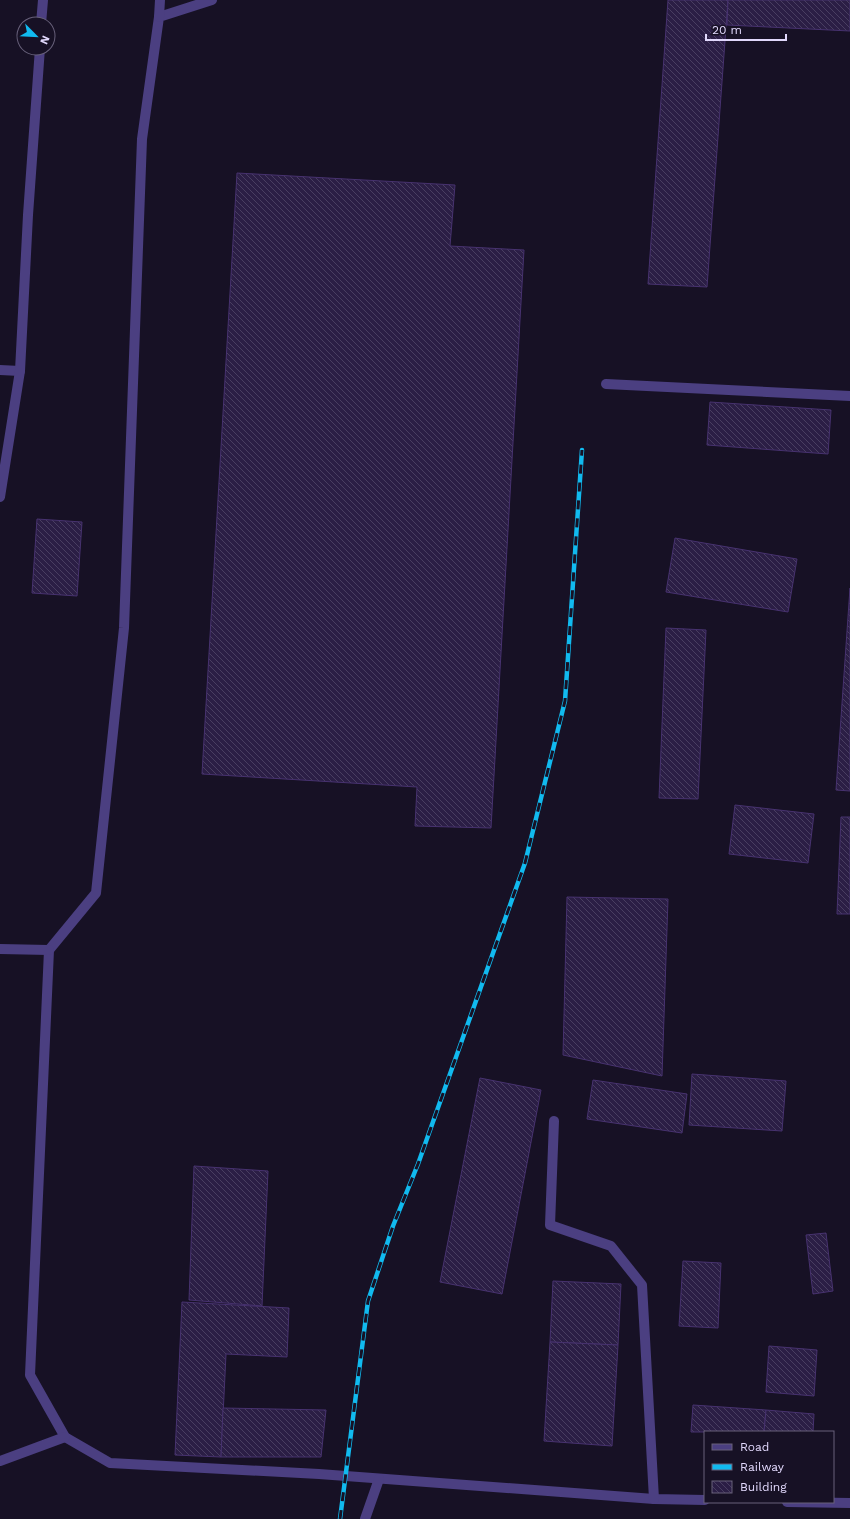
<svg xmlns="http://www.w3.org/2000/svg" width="850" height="1519" viewBox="0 0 850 1519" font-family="'Work Sans',sans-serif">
  <defs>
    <pattern id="building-back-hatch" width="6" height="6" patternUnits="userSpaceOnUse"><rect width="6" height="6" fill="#2b1e45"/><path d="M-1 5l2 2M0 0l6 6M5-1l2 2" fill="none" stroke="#493e61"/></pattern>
  </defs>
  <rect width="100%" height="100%" fill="#171125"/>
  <g fill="url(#building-back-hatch)" stroke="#47326f">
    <path d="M668 0H728L707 287 648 284Z"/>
    <path d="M728 0H850V31L727 25Z"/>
    <path d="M237 173 455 185 450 246 524 250 491 828 415 826 417 787 202 774Z"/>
    <path d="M710 402 831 410 828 454 707 445Z"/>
    <path d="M37 519 82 522 77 596 32 593Z"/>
    <path d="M675 538 797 559 788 612 666 592Z"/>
    <path d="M850 588V791L836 790Z"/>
    <path d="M666 628 706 630 698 799 659 798Z"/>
    <path d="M735 805 814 814 808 863 729 854Z"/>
    <path d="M841 817H850V914H837Z"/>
    <path d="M567 897 668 899 662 1076 563 1055Z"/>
    <path d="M692 1074 786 1081 782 1131 689 1125Z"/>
    <path d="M480 1078 541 1090 502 1294 440 1282Z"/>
    <path d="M593 1080 687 1094 682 1133 587 1119Z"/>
    <path d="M194 1166 268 1171 262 1306 189 1300Z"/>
    <path d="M826 1233 833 1291 813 1294 806 1235Z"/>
    <path d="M683 1261 721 1263 718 1328 679 1326Z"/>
    <path d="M553 1281 621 1284 618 1345 550 1342Z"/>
    <path d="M182 1302 289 1308 287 1357 226 1354 221 1457 175 1455Z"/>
    <path d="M550 1342 618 1345 612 1446 544 1441Z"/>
    <path d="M769 1346 817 1350 814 1396 766 1392Z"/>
    <path d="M693 1405 766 1410 764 1432H691Z"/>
    <path d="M223 1408 326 1410 321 1457H221Z"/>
    <path d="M766 1410 814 1414 813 1432H764Z"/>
  </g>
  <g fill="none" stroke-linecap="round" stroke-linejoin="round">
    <g stroke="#4b3f81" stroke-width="10">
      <path d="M212 0 159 17 142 139 124 628 96 893 49 950 30 1375 65 1437 110 1463 319 1474 654 1499 705 1500"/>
      <path d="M159 17 160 0"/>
      <path d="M41 24 43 0"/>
      <path d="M0 370 20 371"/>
      <path d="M606 384 850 396"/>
      <path d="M0 497 20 371 28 215 40 48"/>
      <path d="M0 949 49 950"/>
      <path d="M554 1121 550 1225 611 1246 642 1285 654 1499"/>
      <path d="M0 1461 65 1437"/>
      <path d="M787 1502 850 1503"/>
      <path d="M365 1519 379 1479"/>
    </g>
    <defs>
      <path id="rail" d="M340 1519 368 1301 393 1226 418 1164 525 863 565 701 582 450"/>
    </defs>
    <use href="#rail" stroke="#11baef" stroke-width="4.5"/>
    <use href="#rail" stroke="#171125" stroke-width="3" stroke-dasharray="9" stroke-linecap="butt"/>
  </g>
  <rect x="704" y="1431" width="130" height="72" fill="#171125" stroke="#68617b"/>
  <rect x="712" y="1444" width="20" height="6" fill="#4b3f81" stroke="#68617b"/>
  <text x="740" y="1451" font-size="12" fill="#e1d8fc">Road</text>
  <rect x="712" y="1464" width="20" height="6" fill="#11baef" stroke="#68617b"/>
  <text x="740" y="1471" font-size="12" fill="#e1d8fc">Railway</text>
  <rect x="712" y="1481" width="20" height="12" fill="url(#building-back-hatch)" stroke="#68617b"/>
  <text x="740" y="1491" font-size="12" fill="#e1d8fc">Building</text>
  <g transform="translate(36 36) rotate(114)"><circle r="19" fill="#171125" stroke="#68617b"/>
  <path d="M0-3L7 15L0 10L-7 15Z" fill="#11baef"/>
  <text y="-6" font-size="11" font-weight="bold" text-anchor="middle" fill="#e1d8fc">N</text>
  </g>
  <path d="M706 34v6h80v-6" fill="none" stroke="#e1d8fc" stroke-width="2"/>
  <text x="712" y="34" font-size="12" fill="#e1d8fc" stroke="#171125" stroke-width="3" paint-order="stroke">20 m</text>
</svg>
